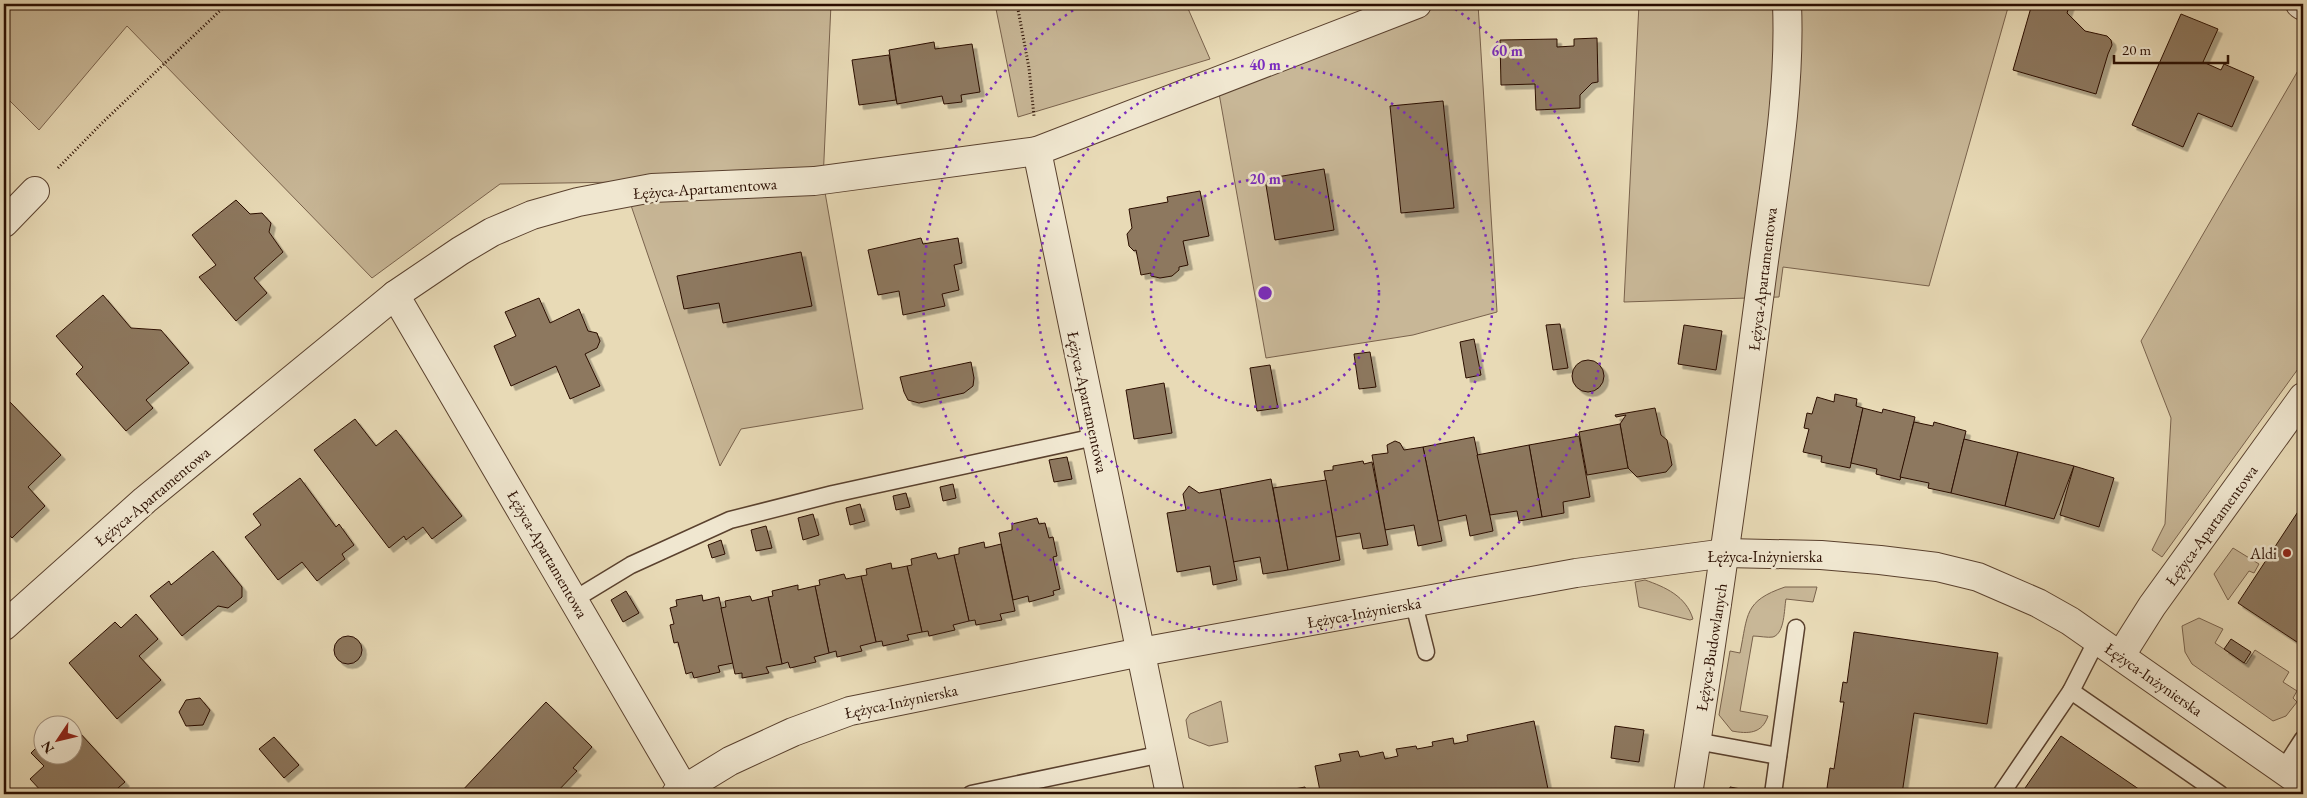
<svg xmlns="http://www.w3.org/2000/svg" width="2307" height="798" viewBox="0 0 2307 798" font-family="'EB Garamond',serif">
  <defs>
    <filter id="shadow"><feDropShadow dx="4.5" dy="4.5" stdDeviation="0" flood-color="#0004"/></filter>
  </defs>
  <rect width="100%" height="100%" fill="#e8dab6"/>
  <filter id="stains"><feTurbulence type="fractalNoise" baseFrequency=".004" numOctaves="4"/><feColorMatrix values="0 0 0 0 .2 0 0 0 0 .09 0 0 0 0 .02 0 0 0 .5 -.17"/></filter>
  <radialGradient id="worn" r=".72"><stop offset=".6" stop-color="#630" stop-opacity="0"/><stop offset="1" stop-color="#630" stop-opacity=".3"/></radialGradient>
  <g fill="#c8b797" stroke="#79624c">
    <path d="M4 4H831L823 181 863 409 741 429 720 466 623 182 500 184 372 278 127 26 39 130 4 95Z"/>
    <path d="M995 4H1186L1210 59 1018 117Z"/>
    <path d="M1425 4H1478L1497 312 1413 335 1266 358 1217 82Z"/>
    <path d="M1639 4H2009L1929 286 1783 267 1779 297 1624 302Z"/>
    <path d="M2303 62V362L2162 557 2152 550 2165 524 2171 418 2141 341Z"/>
    <path d="M2233 548 2259 564 2254 573 2249 571 2228 600 2214 574Z"/>
    <path d="M1645 580C1665 587 1686 596 1693 619L1690 620 1639 607 1635 582Z"/>
    <path d="M1785 587H1817L1813 602 1786 599C1784 609 1785 633 1773 637 1768 638 1759 636 1753 636L1740 711 1768 716C1762 734 1748 734 1732 731L1719 715 1730 651 1740 653C1748 614 1744 601 1785 587Z"/>
    <path d="M2199 618 2223 629 2215 643 2246 664 2255 650 2289 672 2283 682 2297 691 2293 698 2297 702 2286 716 2273 721 2192 664 2185 652 2182 626Z"/>
    <path d="M1221 701 1228 742 1209 746 1189 738 1186 720 1190 714Z"/>
  </g>
  <g fill="#8d785f" stroke="#2a0e01" filter="url(#shadow)">
    <path d="M2032 4H2070L2067 13 2085 31 2107 36 2111 40 2112 45 2108 54 2096 94 2013 70Z"/>
    <path d="M2181 14 2218 29 2203 62 2221 70 2224 64 2254 77 2232 127 2198 113 2183 147 2132 125Z"/>
    <path d="M1597 38 1598 82 1592 83 1580 95V108L1536 110 1535 84 1501 85 1500 40 1557 39V47L1574 46V39Z"/>
    <path d="M934 42 935 49 972 44 980 92 961 95 962 102 944 104 942 96 897 104 889 50Z"/>
    <path d="M889 55 896 100 859 105 852 60Z"/>
    <path d="M1443 101 1454 208 1401 213 1390 106Z"/>
    <path d="M1324 169 1334 230 1275 240 1265 179Z"/>
    <path d="M1200 191 1209 236 1183 241 1188 265 1179 267V270L1172 276 1160 278 1151 276V273L1141 275 1136 250 1134 251 1129 246 1127 234 1132 228 1129 209 1168 202 1167 197Z"/>
    <path d="M236 200 250 214 262 213 271 223 269 232 283 252 254 278 267 293 236 321 199 277 216 265 192 235Z"/>
    <path d="M921 238 923 244 958 238 962 263 954 265 959 290 942 294 945 306 903 315 899 291 878 295 868 250Z"/>
    <path d="M801 252 812 306 723 323 719 303 684 309 677 276Z"/>
    <path d="M103 295 131 328 161 330 189 363 146 400 153 408 126 431 76 374 83 367 56 336Z"/>
    <path d="M539 298 550 323 579 309 588 331 597 333 600 341 597 348 585 354 600 386 570 399 556 366 511 386 494 346 516 336 505 312Z"/>
    <path d="M1560 324 1568 368 1553 370 1546 325Z"/>
    <path d="M1684 325 1722 331 1716 370 1678 364Z"/>
    <path d="M1474 339 1481 375 1466 378 1460 342Z"/>
    <path d="M1370 352 1376 387 1359 389 1354 354Z"/>
    <circle cx="1588" cy="376" r="16"/>
    <path d="M971 362 974 378 973 386 964 393 919 403 908 400 904 392 900 377Z"/>
    <path d="M1270 365 1278 408 1257 411 1250 368Z"/>
    <path d="M1164 383 1172 433 1134 439 1126 390Z"/>
    <path d="M1835 394 1857 399 1856 406 1863 408 1850 468 1821 462 1822 456 1803 452 1809 429 1804 428 1807 413 1812 414 1817 397 1834 402Z"/>
    <path d="M10 402 61 455 28 487 45 506 12 538 4 529V407Z"/>
    <path d="M1655 408 1661 435 1667 440 1672 465 1666 472 1637 477 1628 468 1620 424 1626 415 1616 417 1615 415Z"/>
    <path d="M1863 408 1882 413 1883 409 1915 417 1900 480 1876 474 1877 469 1851 463Z"/>
    <path d="M355 419 376 446 396 430 462 516 432 539 423 527 406 540 404 536 389 548 314 450Z"/>
    <path d="M1914 422 1933 426 1934 422 1966 431 1951 493 1928 488 1929 483 1900 477Z"/>
    <path d="M1620 424 1628 468 1587 475 1579 432Z"/>
    <path d="M1579 436 1590 497 1563 502 1564 513 1542 517 1529 445Z"/>
    <path d="M1474 437 1493 531 1470 536 1466 515 1438 521 1423 447Z"/>
    <path d="M1964 439 2018 452 2005 506 1951 493Z"/>
    <path d="M1395 441 1400 443 1404 450 1423 447 1442 541 1418 546 1414 525 1385 530 1372 455 1388 453 1387 445Z"/>
    <path d="M1529 445 1542 517 1519 521 1517 511 1490 515 1477 455Z"/>
    <path d="M2018 452 2074 466 2054 519 2005 506Z"/>
    <path d="M1067 457 1072 479 1054 482 1049 460Z"/>
    <path d="M1363 461 1364 464 1372 462 1388 545 1363 549 1360 533 1336 537 1324 471 1333 470V466Z"/>
    <path d="M2074 466 2114 478 2099 527 2060 515Z"/>
    <path d="M300 478 336 527 339 524 354 545 342 554 345 559 317 581 302 562 278 580 245 537 261 525 253 514Z"/>
    <path d="M1271 479 1288 570 1263 574 1260 557 1233 562 1220 489Z"/>
    <path d="M1326 480 1340 560 1288 570 1273 488Z"/>
    <path d="M953 484 956 498 943 501 940 487Z"/>
    <path d="M1189 486 1199 493 1220 489 1237 580 1213 585 1210 566 1177 572 1167 513 1186 510 1183 494Z"/>
    <path d="M906 493 910 507 896 510 893 496Z"/>
    <path d="M860 504 865 521 850 525 846 508Z"/>
    <path d="M2303 504V646L2238 603Z"/>
    <path d="M813 514 819 535 803 540 798 518Z"/>
    <path d="M1037 518 1039 524 1045 523 1049 538 1053 537 1057 556 1053 557 1060 589 1053 591 1054 595 1029 602 1028 596 1013 600 999 533 1012 530V524Z"/>
    <path d="M766 526 772 548 756 551 751 530Z"/>
    <path d="M721 540 725 554 712 558 708 545Z"/>
    <path d="M984 542 985 548 1001 544 1015 611 1000 614 1002 620 976 625 975 620 969 621 954 555 959 554V548Z"/>
    <path d="M213 551 242 587V597L228 608 218 606 182 636 150 596 169 581 171 585Z"/>
    <path d="M936 553 938 559 954 555 969 621 953 625 955 630 929 636 928 631 922 632 907 566 912 565 911 559Z"/>
    <path d="M891 563 892 569 907 566 922 632 907 635 909 640 883 646 882 641 876 642 861 576 867 575 866 569Z"/>
    <path d="M844 574 846 579 861 576 876 642 860 646 862 651 837 657 836 651 829 653 815 586 820 585 819 580Z"/>
    <path d="M798 585V590L815 586 829 653 814 657 816 662 790 668 788 662 782 664 768 597 773 596 772 591Z"/>
    <path d="M626 591 639 613 623 622 611 600Z"/>
    <path d="M702 595 703 601 719 597 733 663 718 666 720 672 694 678 692 672 686 674 678 642 674 643 670 625 674 624 670 608 677 606 676 600Z"/>
    <path d="M750 596 752 601 768 597 782 664 766 667 769 673 742 678V673L735 674 721 608 726 607 725 601Z"/>
    <path d="M136 614 158 639 139 656 161 680 117 719 69 663 115 622 121 628Z"/>
    <path d="M1854 632 1998 653 1987 724 1914 713 1902 794H1830L1831 789 1827 788 1830 768 1834 769 1844 702H1840L1843 682 1847 683Z"/>
    <circle cx="348" cy="650" r="14"/>
    <path d="M2231 639 2251 652 2244 663 2224 649Z"/>
    <path d="M200 698 210 710 203 725 186 726 179 712 186 700Z"/>
    <path d="M546 702 592 747 573 768 577 771 555 794H459Z"/>
    <path d="M67 719 125 782 111 794H44L30 779 44 766 31 753 42 742V756H72V726H60Z"/>
    <path d="M1534 721 1549 794H1268L1305 787 1307 793 1320 791 1315 766 1341 761 1339 754 1358 751 1360 757 1383 752 1385 759 1398 756 1396 749 1416 746 1417 749 1433 746 1432 742 1453 738 1454 744 1468 741 1467 735Z"/>
    <path d="M1615 726 1644 730 1639 762 1611 758Z"/>
    <path d="M2061 736 2146 794H2027L2023 791Z"/>
    <path d="M274 737 299 765 284 778 259 749Z"/>
    <path d="M1730 787 1752 791 1751 794H1729Z"/>
  </g>
  <g fill="none" stroke-linecap="round" stroke-linejoin="round">
    <defs>
      <g id="lane">
        <path d="M575 599 631 565 730 520 833 494 1095 437"/>
        <path d="M1414 604 1426 652"/>
        <path d="M2071 691 2220 794"/>
        <path d="M1696 741 1778 756"/>
        <path d="M2283 770 2303 739"/>
        <path d="M971 794 1162 754"/>
        <path d="M1773 794 1796 628"/>
        <path d="M2001 794 2071 691 2097 640"/>
      </g>
      <g id="street">
        <path d="M2300 4 2303 6"/>
        <path d="M1037 151 1170 794"/>
        <path d="M4 223 35 191"/>
        <path d="M395 295 684 789"/>
        <path d="M4 626 145 500 395 295 460 251 492 232 532 215 578 202 652 188 814 181 1037 151 1417 4"/>
        <path d="M2121 655 2152 606 2303 397"/>
        <path d="M676 794 730 761 793 732 850 711 1141 652 1576 573 1726 553 1821 555 1880 560 1937 567 1978 577 2038 603 2070 621 2303 784"/>
        <path d="M1688 794C1715 627 1738 459 1760 291 1772 196 1791 99 1787 4"/>
      </g>
    </defs>
    <use href="#lane" stroke="#5a412e" stroke-width="19"/>
    <use href="#street" stroke="#5a412e" stroke-width="30"/>
    <g stroke="#2a0e01" stroke-width="3" stroke-dasharray="1 2.5" stroke-linecap="butt">
      <path d="M1017 4 1029 68 1034 116"/>
      <path d="M58 168 102 123 227 4"/>
    </g>
    <use href="#lane" stroke="#f0e7d0" stroke-width="16"/>
    <use href="#street" stroke="#f0e7d0" stroke-width="28"/>
  </g>
  <g fill="none" stroke="#7b2cbf" stroke-width="2.5" stroke-dasharray="2.5 5">
    <circle cx="1265" cy="293" r="114"/>
    <circle cx="1265" cy="293" r="228"/>
    <path d="M1449 5A342 342 0 1 1 1081 5"/>
  </g>
  <circle fill="#8f2418" stroke="#f0e7d0" stroke-width="2" cx="2287" cy="553" r="5"/>
  <g text-anchor="middle" stroke-width="5" stroke-linejoin="round" paint-order="stroke">
    <g font-size="16" fill="#2a0e01" stroke="#f0e7d0">
      <text transform="translate(705 188) rotate(-4)" y="6">Łężyca-Apartamentowa</text>
      <text transform="translate(1762 279) rotate(-83)" y="6">Łężyca-Apartamentowa</text>
      <text transform="translate(1088 402) rotate(78)" y="6">Łężyca-Apartamentowa</text>
      <text transform="translate(152 496) rotate(-40)" y="6">Łężyca-Apartamentowa</text>
      <text transform="translate(2211 525) rotate(-54)" y="6">Łężyca-Apartamentowa</text>
      <text transform="translate(548 554) rotate(60)" y="6">Łężyca-Apartamentowa</text>
      <text x="1765" y="562">Łężyca-Inżynierska</text>
      <text transform="translate(1364 612) rotate(-10)" y="6">Łężyca-Inżynierska</text>
      <text transform="translate(1711 647) rotate(-81)" y="6">Łężyca-Budowlanych</text>
      <text transform="translate(2154 679) rotate(35)" y="6">Łężyca-Inżynierska</text>
      <text transform="translate(901 701) rotate(-12)" y="6">Łężyca-Inżynierska</text>
    </g>
    <g font-size="16" fill="#2a0e01" stroke="#f0e7d0" text-anchor="end">
      <text x="2277" y="559">Aldi</text>
    </g>
  </g>
  <circle cx="1265" cy="293" r="8" fill="#7b2cbf" stroke="#f0e7d0" stroke-width="2.5"/>
  <g font-size="15" text-anchor="middle" font-weight="bold" fill="#7b2cbf" stroke="#f0e7d0" stroke-width="5" stroke-linejoin="round" paint-order="stroke">
    <text x="1507" y="56">60 m</text>
    <text x="1265" y="70">40 m</text>
    <text x="1265" y="184">20 m</text>
  </g>
  <rect width="2307" height="798" fill="none" stroke="#e8dab6" stroke-width="20"/>
  <rect x="5" y="5" width="2297" height="788" fill="none" stroke="#2a0e01" stroke-width="2.5"/>
  <rect x="10" y="10" width="2287" height="778" fill="none" stroke="#2a0e01"/>
  <g transform="translate(58 740) rotate(235)"><circle r="24" fill="#f0e7d0" stroke="#a1907d"/>
  <path d="M0-4L9 19L0 12L-9 19Z" fill="#8f2418"/>
  <text y="-8" font-size="14" font-weight="bold" text-anchor="middle" fill="#2a0e01">N</text>
  </g>
  <path d="M2114 55v8h114v-8" fill="none" stroke="#2a0e01" stroke-width="2.5"/>
  <text x="2122" y="55" font-size="15" fill="#2a0e01" stroke="#f0e7d0" stroke-width="4" paint-order="stroke">20 m</text>
  <rect width="100%" height="100%" filter="url(#stains)"/>
  <rect width="100%" height="100%" fill="url(#worn)"/>
</svg>
